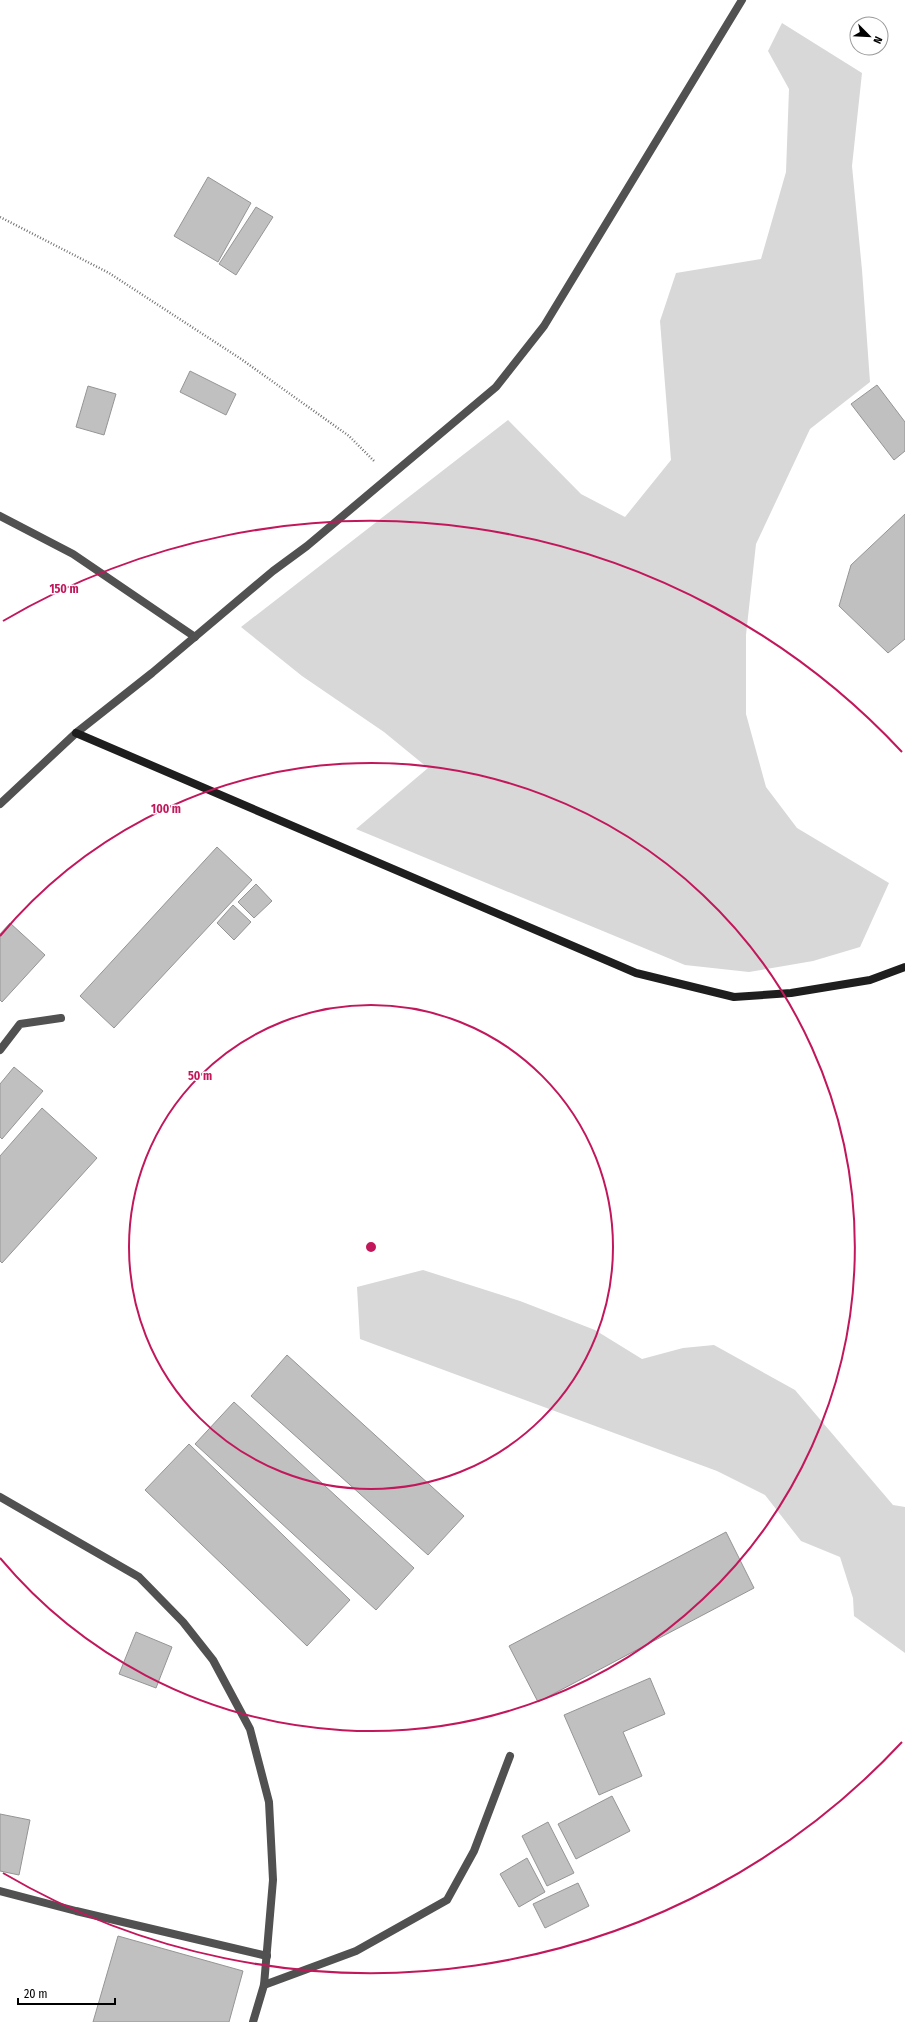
<svg xmlns="http://www.w3.org/2000/svg" width="905" height="2022" viewBox="0 0 905 2022" font-family="'Fira Sans Condensed',sans-serif">
  <rect width="100%" height="100%" fill="#fff"/>
  <g fill="#d8d8d8">
    <path d="M782 23 862 73 852 166 862 270 870 382 810 429 756 544 746 635V714L766 787 797 828 889 883 860 947 813 961 749 972 685 965 356 829 428 768 384 732 302 676 241 627 508 420 581 494 625 517 671 460 660 321 676 273 761 259 786 172 789 89 768 51Z"/>
    <path d="M423 1270 520 1301 595 1330 642 1359 683 1348 714 1345 795 1390 893 1505 905 1507V1653L854 1616 853 1598 840 1557 801 1541 765 1495 717 1471 360 1339 357 1287Z"/>
  </g>
  <g fill="#c0c0c0" stroke="#959595">
    <path d="M208 177 251 203 218 262 174 236Z"/>
    <path d="M256 207 273 217 236 275 219 264Z"/>
    <path d="M190 371 236 394 226 415 180 392Z"/>
    <path d="M877 385 905 422V451L894 460 851 404Z"/>
    <path d="M88 386 116 394 104 435 76 427Z"/>
    <path d="M905 514V639L888 653 839 606 851 565Z"/>
    <path d="M217 847 252 880 114 1028 80 996Z"/>
    <path d="M256 884 272 901 254 918 238 902Z"/>
    <path d="M233 905 251 922 234 940 217 923Z"/>
    <path d="M10 923 45 955 2 1002 0 1000V934Z"/>
    <path d="M14 1067 43 1091 2 1139 0 1137V1084Z"/>
    <path d="M42 1108 97 1158 2 1263 0 1261V1156Z"/>
    <path d="M287 1355 464 1516 428 1555 251 1396Z"/>
    <path d="M234 1402 414 1568 376 1610 195 1444Z"/>
    <path d="M189 1444 350 1600 307 1646 145 1490Z"/>
    <path d="M726 1532 754 1588 538 1702 509 1646Z"/>
    <path d="M136 1632 172 1647 156 1688 119 1674Z"/>
    <path d="M650 1678 665 1714 623 1732 642 1776 599 1795 564 1715Z"/>
    <path d="M612 1796 630 1831 576 1859 558 1824Z"/>
    <path d="M0 1814 30 1820 19 1875 0 1871Z"/>
    <path d="M548 1822 574 1873 547 1886 522 1836Z"/>
    <path d="M527 1858 545 1892 519 1907 500 1874Z"/>
    <path d="M578 1883 589 1906 545 1928 533 1904Z"/>
    <path d="M118 1936 243 1971 229 2022H93Z"/>
  </g>
  <g fill="none" stroke-linecap="round" stroke-linejoin="round">
    <path stroke="#737373" stroke-width="2.5" stroke-dasharray="1 2" stroke-linecap="butt" d="M0 217 109 273 241 359 349 436 375 462"/>
    <g stroke="#515151" stroke-width="8">
      <path d="M0 516 73 554 195 637"/>
      <path d="M0 1050 20 1024 61 1018"/>
      <path d="M264 1985 356 1951 447 1900 474 1851 510 1756"/>
    </g>
    <g stroke="#515151" stroke-width="8">
      <path d="M0 804 76 733 152 673 273 571 307 546 496 387 544 326 742 0"/>
      <path d="M0 1497 139 1577 183 1622 213 1660 250 1729 269 1802 273 1880 264 1985 253 2022"/>
      <path d="M0 1891 76 1911 267 1956"/>
    </g>
    <path stroke="#1e1e1e" stroke-width="8" d="M76 733 636 973 734 997 791 993 870 980 905 967"/>
  </g>
  <g fill="none" stroke="#c2185b" stroke-width="2">
    <circle cx="371" cy="1247" r="242"/>
    <path d="M0 936A484 484 0 1 1 0 1558"/>
    <path d="M902 1742A726 726 0 0 1 3 1873M3 621A726 726 0 0 1 902 752"/>
  </g>
  <circle cx="371" cy="1247" r="6" fill="#c2185b" stroke="#fff" stroke-width="2"/>
  <g font-size="12" text-anchor="middle" font-weight="bold" fill="#c2185b" stroke="#fff" stroke-width="3" stroke-linejoin="round" paint-order="stroke">
    <text x="64" y="593">150 m</text>
    <text x="166" y="813">100 m</text>
    <text x="200" y="1080">50 m</text>
  </g>
  <g transform="translate(869 36) rotate(114)"><circle r="19" fill="#ffffff" stroke="#999999"/>
  <path d="M0-3L7 15L0 10L-7 15Z" fill="#000000"/>
  <text y="-6" font-size="11" font-weight="bold" text-anchor="middle" fill="#000000">N</text>
  </g>
  <path d="M18 1998v6h97v-6" fill="none" stroke="#000000" stroke-width="2"/>
  <text x="24" y="1998" font-size="12" fill="#000000" stroke="#ffffff" stroke-width="3" paint-order="stroke">20 m</text>
</svg>
